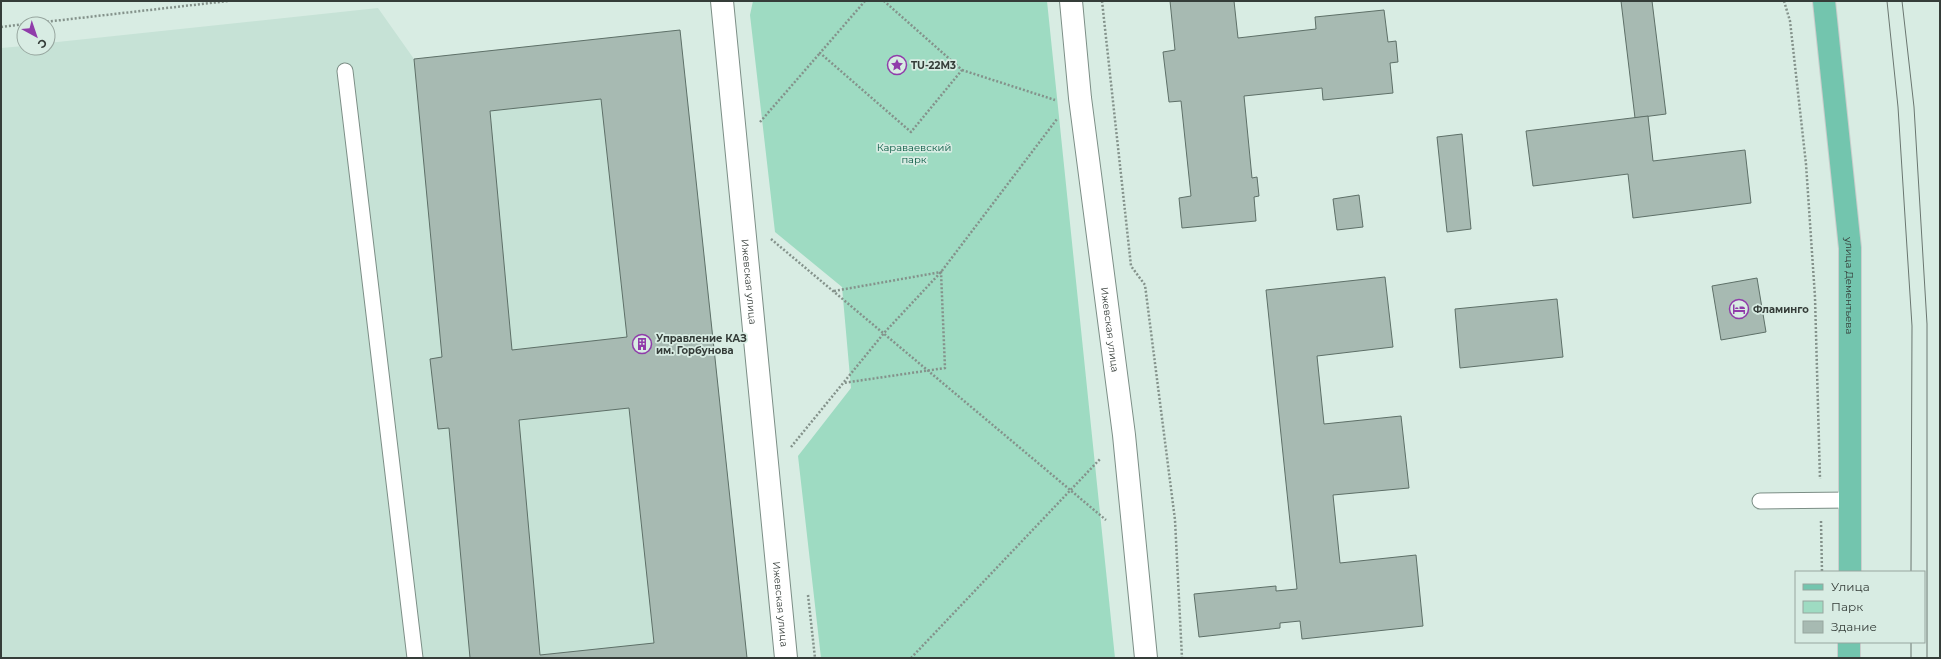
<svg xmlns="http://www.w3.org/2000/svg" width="1941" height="659" viewBox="0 0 1941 659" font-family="Montserrat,sans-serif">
  <rect width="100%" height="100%" fill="#d8ece3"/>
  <path fill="#c6e2d6" d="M378 8 414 59 680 30 747 658H1V48L24 46V48H48V43Z"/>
  <path fill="#9edbc2" d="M753 1H1047L1115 658H821L798 456 851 388 842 287 775 232 750 15Z"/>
  <g fill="#a7bab2" stroke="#5e7068" fill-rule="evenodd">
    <path d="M1170 1H1234L1238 38 1316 29 1315 17 1384 10 1388 42 1396 41 1398 62 1390 63 1393 93 1323 100 1322 88 1244 96 1252 178 1257 177 1259 196 1254 197 1256 221 1182 228 1179 198 1191 196 1181 101 1169 102 1163 52 1175 50Z"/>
    <path d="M1621 1H1652L1666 114 1635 118Z"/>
    <path d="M680 30 747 658H470L449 428 438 429 430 359 442 357 414 59ZM601 99 627 337 512 350 490 111ZM629 408 654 643 540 655 519 420Z"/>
    <path d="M1648 116 1653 161 1745 150 1751 203 1633 218 1628 174 1533 186 1526 131Z"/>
    <path d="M1462 134 1471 229 1447 232 1437 137Z"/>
    <path d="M1359 195 1363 227 1337 230 1333 199Z"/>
    <path d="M1385 277 1393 347 1317 356 1324 424 1401 416 1409 488 1333 495 1340 563 1416 555 1423 626 1302 639 1300 621 1280 623V628L1199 637 1194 594 1276 586V591L1297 589 1266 290Z"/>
    <path d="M1757 278 1766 332 1721 340 1712 286Z"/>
    <path d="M1557 299 1563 357 1460 368 1455 309Z"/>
  </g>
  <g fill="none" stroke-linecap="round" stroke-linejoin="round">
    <defs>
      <g id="service">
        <path d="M345 71 415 658"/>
        <path d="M1760 501 1851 500"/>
      </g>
      <g id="minor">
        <path id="s1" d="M722 1 786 658"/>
        <path id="s2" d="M1071 1 1080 98 1124 435 1146 658"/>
      </g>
      <g id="primary">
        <path id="s3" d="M1824 1 1850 248V572"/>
        <path d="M1849 658V642"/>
      </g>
    </defs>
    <use href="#service" stroke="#7c8e86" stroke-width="17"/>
    <use href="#minor" stroke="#7c8e86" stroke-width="24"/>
    <use href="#primary" stroke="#cacdcc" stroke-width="24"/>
    <g stroke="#84928b" stroke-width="2.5" stroke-dasharray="2 2" stroke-linecap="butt">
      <path d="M865 1 820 53 911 132 962 70 884 1"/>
      <path d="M1102 1 1131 266 1145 285 1175 520 1182 658"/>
      <path d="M1784 1 1790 21 1806 164 1815 297 1820 479"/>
      <path d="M27 24 228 1"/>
      <path d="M1 27 24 24"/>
      <path d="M962 70 1055 100"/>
      <path d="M760 122 820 53"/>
      <path d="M771 239 1106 520"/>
      <path d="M834 291 941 272 945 368 843 383"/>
      <path d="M791 447 884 333 941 272 1057 119"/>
      <path d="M1821 521 1822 572"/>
      <path d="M808 595 815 658"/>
      <path d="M911 658 1101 458"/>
    </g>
    <use href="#service" stroke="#fff" stroke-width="15"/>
    <use href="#minor" stroke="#fff" stroke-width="22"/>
    <use href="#primary" stroke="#73c5ae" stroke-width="22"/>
    <g stroke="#6a7670" stroke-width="1">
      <path d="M1887 1 1898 107 1912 326 1911 572"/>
      <path d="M1902 1 1914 107 1927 324V658"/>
      <path d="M1911 658V642"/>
    </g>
  </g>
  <defs>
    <symbol id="sight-ring" viewBox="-11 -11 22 22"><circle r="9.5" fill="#d8ece3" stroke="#903caa" stroke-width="1.5"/><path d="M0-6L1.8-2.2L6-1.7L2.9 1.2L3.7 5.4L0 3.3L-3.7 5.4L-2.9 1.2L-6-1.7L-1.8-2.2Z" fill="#903caa"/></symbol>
    <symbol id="hotel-ring" viewBox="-11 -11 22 22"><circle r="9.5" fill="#d8ece3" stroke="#903caa" stroke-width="1.5"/><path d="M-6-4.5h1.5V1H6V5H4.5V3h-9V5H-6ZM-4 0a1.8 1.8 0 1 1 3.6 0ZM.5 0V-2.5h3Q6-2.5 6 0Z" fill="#903caa"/></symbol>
    <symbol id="building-ring" viewBox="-11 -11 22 22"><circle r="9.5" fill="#d8ece3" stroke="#903caa" stroke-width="1.5"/><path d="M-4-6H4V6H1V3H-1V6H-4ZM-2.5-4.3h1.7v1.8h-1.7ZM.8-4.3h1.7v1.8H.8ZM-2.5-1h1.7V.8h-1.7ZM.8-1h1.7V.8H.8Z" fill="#903caa"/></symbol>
  </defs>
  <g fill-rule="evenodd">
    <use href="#sight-ring" x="886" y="54" width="22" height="22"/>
    <use href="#hotel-ring" x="1728" y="298" width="22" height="22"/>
    <use href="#building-ring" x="631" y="333" width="22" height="22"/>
  </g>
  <g text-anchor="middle" stroke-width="3.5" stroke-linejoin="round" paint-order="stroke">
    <g font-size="10" font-weight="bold" fill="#353d39" stroke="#d8ece3" text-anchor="start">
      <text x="911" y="69">TU-22M3</text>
      <text x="1753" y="313">Фламинго</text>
      <text x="656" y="342">Управление КАЗ<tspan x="656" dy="12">им. Горбунова</tspan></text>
    </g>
    <g font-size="10" fill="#03553f" stroke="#d8ece3">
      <text x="914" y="151">Караваевский<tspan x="914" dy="12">парк</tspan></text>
    </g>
    <g font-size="10" fill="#353d39" stroke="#d8ece3">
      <text dy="4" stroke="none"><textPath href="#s1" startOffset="282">Ижевская улица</textPath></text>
      <text dy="4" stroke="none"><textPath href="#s3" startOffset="286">улица Дементьева</textPath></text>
      <text dy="4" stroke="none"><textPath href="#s2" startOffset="331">Ижевская улица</textPath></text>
      <text dy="4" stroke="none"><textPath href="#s1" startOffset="606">Ижевская улица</textPath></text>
    </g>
  </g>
  <rect width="1941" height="659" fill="none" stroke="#353d39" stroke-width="4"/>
  <rect x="1795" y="571" width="130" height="72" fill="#d8ece3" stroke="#97a69f"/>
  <rect x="1803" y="584" width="20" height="6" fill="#73c5ae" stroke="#97a69f"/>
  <text x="1831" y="591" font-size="12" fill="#353d39">Улица</text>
  <rect x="1803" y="601" width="20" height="12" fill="#9edbc2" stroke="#97a69f"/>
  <text x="1831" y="611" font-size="12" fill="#353d39">Парк</text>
  <rect x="1803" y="621" width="20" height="12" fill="#a7bab2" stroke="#97a69f"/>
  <text x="1831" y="631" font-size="12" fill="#353d39">Здание</text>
  <g transform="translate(36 36) rotate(140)"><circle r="19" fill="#d8ece3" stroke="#97a69f"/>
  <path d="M0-3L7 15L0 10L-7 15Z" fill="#903caa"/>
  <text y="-6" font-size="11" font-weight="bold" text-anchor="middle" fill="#353d39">С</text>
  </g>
</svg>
